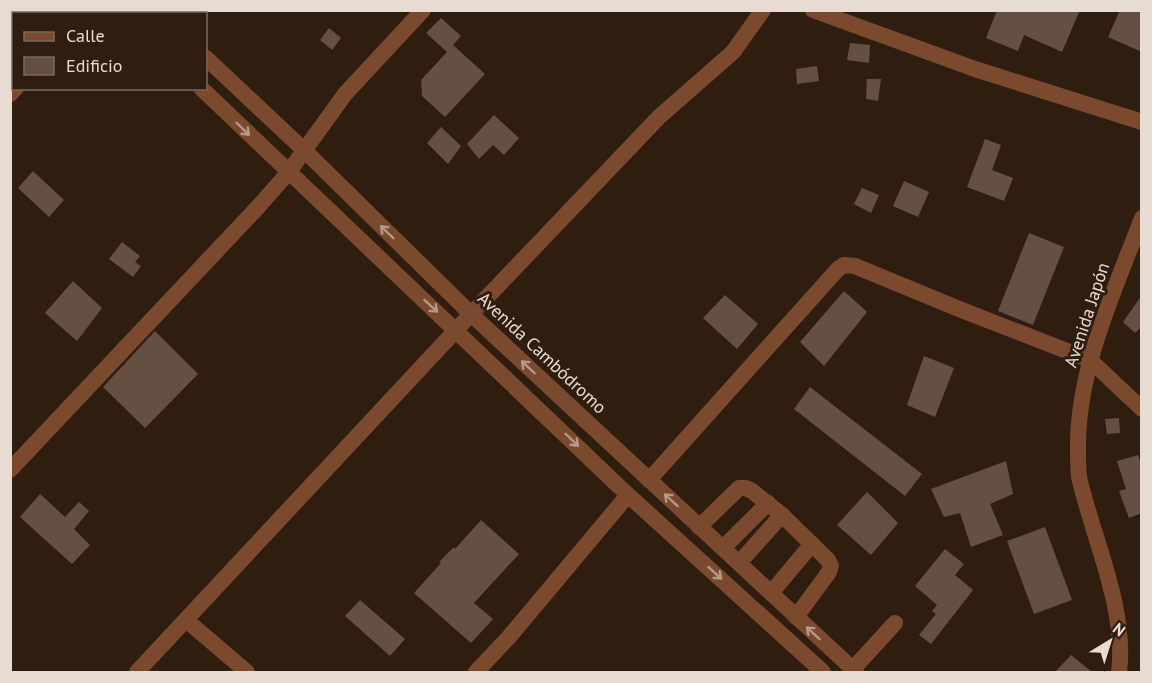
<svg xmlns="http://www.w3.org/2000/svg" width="1152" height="683" viewBox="0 0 1152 683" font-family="'PT Sans',sans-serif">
  <rect width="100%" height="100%" fill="#2f1e10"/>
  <g fill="#654f42">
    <path d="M997 10H1080L1062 52 1024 35 1018 51 986 38Z"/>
    <path d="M1120 10H1142V52L1108 37Z"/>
    <path d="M441 18 461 36 453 45 485 74 445 117 422 96 421 80 447 52 426 33Z"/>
    <path d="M329 28 341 38 332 50 320 40Z"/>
    <path d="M850 43 870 45 869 63 847 60Z"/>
    <path d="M817 66 819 81 797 84 796 69Z"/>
    <path d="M867 79H881L878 101 866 99Z"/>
    <path d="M494 115 519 138 504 155 493 145 479 159 467 144Z"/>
    <path d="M441 127 461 146 448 164 427 143Z"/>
    <path d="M985 139 1001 145 992 170 1013 178 1004 201 967 187Z"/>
    <path d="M33 171 64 200 49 217 18 188Z"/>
    <path d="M904 181 929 192 918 217 893 206Z"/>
    <path d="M862 188 879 195 871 213 854 204Z"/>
    <path d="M1029 233 1064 247 1033 325 998 311Z"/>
    <path d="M122 242 140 256 135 262 141 266 133 277 109 259Z"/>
    <path d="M73 281 102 308 77 341 45 313Z"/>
    <path d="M844 291 867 312 824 366 800 342Z"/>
    <path d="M725 295 758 324 737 349 703 318Z"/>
    <path d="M1142 295V326L1135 333 1123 322Z"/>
    <path d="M155 331 198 374 145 428 103 387Z"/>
    <path d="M924 356 954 368 935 417 907 405Z"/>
    <path d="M810 387 922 474 905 496 794 409Z"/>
    <path d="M1119 418 1120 433 1107 434 1105 419Z"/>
    <path d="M1138 455 1142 467V513L1129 518 1119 491 1126 489 1117 461Z"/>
    <path d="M1006 461 1013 494 990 504 1003 535 971 547 960 513 944 517 931 489Z"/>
    <path d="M867 492 898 523 871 555 837 525Z"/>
    <path d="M40 494 65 517 79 502 89 511 74 529 90 545 72 564 20 517Z"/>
    <path d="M481 520 519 554 474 603 493 619 471 643 414 593 441 563 439 562 454 547 455 549Z"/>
    <path d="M1045 527 1072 600 1034 614 1007 541Z"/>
    <path d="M945 549 964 564 955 575 973 590 931 644 919 635 936 614 932 611 937 605 915 586Z"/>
    <path d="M360 600 405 639 390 656 345 616Z"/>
    <path d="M1071 655 1092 672H1055Z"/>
  </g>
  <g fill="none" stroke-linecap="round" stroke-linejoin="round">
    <g stroke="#7b492e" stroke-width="16">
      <path d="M813 10 975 69 1142 122"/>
      <path d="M86 14 88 10"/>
      <path d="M10 94 16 88"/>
      <path d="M10 470 258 207 288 173 345 94 423 10"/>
      <path d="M649 480 838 269 844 265 855 266 959 309 1090 360 1142 409"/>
      <path d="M699 527 739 488H746L752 491 782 515 828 560 831 566 829 572 796 617"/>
      <path d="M723 548 768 503"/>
      <path d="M739 563 782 515"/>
      <path d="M771 593 812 544"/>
      <path d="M186 620 247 672"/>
      <path d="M853 669 895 623"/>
      <path d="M137 672 471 314 659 117 733 52 763 10"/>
      <path d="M476 672 509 637 628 495"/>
    </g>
    <g stroke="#7b492e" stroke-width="16">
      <path d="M120 10 123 14"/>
      <path d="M155 10 158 14"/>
      <path d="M206 58 305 151 471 314 856 672"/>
      <path d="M201 88 628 495 823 672"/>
      <path d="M1119 672C1127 608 1093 539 1079 477 1078 468 1078 458 1078 450 1077 369 1114 292 1142 218"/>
    </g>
  </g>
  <defs><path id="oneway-shaft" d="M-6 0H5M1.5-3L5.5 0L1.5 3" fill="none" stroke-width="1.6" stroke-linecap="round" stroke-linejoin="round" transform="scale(1.5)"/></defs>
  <g stroke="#b69988">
    <use href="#oneway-shaft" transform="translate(243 129) rotate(44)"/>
    <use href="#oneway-shaft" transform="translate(387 232) rotate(-136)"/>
    <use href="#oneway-shaft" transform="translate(431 306) rotate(43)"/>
    <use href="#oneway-shaft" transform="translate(528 367) rotate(-137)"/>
    <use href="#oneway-shaft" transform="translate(572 440) rotate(44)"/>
    <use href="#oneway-shaft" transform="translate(671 500) rotate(-137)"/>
    <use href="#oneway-shaft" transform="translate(715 573) rotate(42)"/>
    <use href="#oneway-shaft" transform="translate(813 633) rotate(-137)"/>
  </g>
  <g text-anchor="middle" stroke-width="6" stroke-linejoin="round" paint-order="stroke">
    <g font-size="18" fill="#e7dbd2" stroke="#2f1e10">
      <text transform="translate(1087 315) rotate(-72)" y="6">Avenida Japón</text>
      <text transform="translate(542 353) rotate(43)" y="6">Avenida Cambódromo</text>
    </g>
  </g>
  <rect width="1152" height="683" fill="none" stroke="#e7dbd2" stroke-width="24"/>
  <rect x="12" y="12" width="195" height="78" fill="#2f1e10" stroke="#796a5e" stroke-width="1.5"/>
  <rect x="24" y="32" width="30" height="9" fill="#7b492e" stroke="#796a5e" stroke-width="1.5"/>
  <text x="66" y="42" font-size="18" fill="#e7dbd2">Calle</text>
  <rect x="24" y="57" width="30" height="18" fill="#654f42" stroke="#796a5e" stroke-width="1.5"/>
  <text x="66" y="72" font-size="18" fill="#e7dbd2">Edificio</text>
  <g transform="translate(1110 641) rotate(38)" stroke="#2f1e10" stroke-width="4.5" paint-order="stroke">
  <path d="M0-4.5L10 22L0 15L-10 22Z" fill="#e7dbd2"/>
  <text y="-9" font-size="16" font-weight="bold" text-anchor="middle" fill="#e7dbd2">N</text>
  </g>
</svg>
